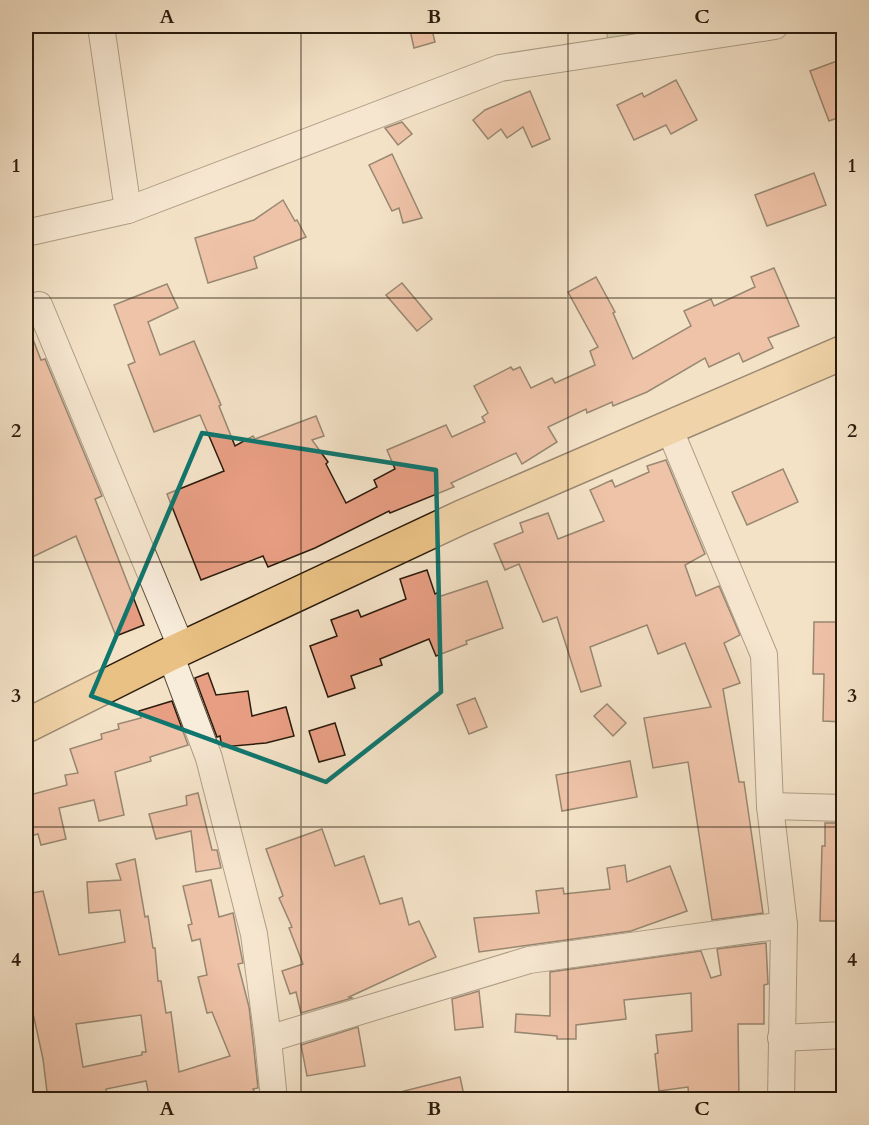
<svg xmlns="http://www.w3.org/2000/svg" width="869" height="1125" viewBox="0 0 869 1125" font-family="Cardo,serif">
  <rect width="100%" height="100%" fill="#f4e2c7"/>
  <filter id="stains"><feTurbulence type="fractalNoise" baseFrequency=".00333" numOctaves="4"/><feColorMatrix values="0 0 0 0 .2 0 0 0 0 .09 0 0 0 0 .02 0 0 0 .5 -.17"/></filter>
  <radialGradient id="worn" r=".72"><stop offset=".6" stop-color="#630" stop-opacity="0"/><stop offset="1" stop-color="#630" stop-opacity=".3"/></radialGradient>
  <path fill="#b9c497" stroke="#727052" stroke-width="1.5" d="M606 26H704L608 42Z"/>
  <g fill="#e89e83" stroke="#2a1b0c" stroke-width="1.5" fill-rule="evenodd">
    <path d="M409 26H431L435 42 414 48Z"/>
    <path d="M837 61 843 78V116L829 121 810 71Z"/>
    <path d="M676 80 697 120 671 134 666 125 634 140 617 105 642 93 644 97Z"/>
    <path d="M530 91 550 139 532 147 523 127 507 138 501 129 488 139 473 120 485 110Z"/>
    <path d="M402 122 412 134 398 145 385 128Z"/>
    <path d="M392 154 422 218 403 223 399 208 392 211 369 165Z"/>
    <path d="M814 173 826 205 767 226 755 195Z"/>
    <path d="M283 200 295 221 297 220 306 237 254 257 257 268 208 283 195 238 254 220Z"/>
    <path d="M774 268 799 326 768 338 773 348 743 362 739 353 709 367 705 358 647 392 613 406 612 402 587 413 586 409 548 427 557 442 522 464 516 453 451 483 454 487 390 513 389 511 315 548 268 567 263 556 201 580 167 494 224 471 200 415 154 432 128 365 135 362 114 305 167 284 178 308 148 322 160 355 194 341 221 405 219 406 235 446 253 436 255 439 316 416 324 436 312 440 328 462 326 464 346 503 377 487 374 480 395 469 387 450 446 425 452 437 485 422 482 417 488 413 474 386 511 367 513 370 520 367 531 388 552 378 555 383 595 365 590 351 598 347 568 292 596 277 615 312 613 313 633 359 691 326 684 311 711 299 714 306 755 287 751 277Z"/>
    <path d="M402 283 432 319 417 331 386 295Z"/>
    <path d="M27 324 41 360 45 359 102 496 95 499 144 625 116 636 76 536 26 560V325Z"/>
    <path d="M666 460 705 554 685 565 696 596 719 586 740 635 724 643 740 683 723 689 739 782H744L763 913 712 920 688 762 653 768 644 718 711 707 685 643 658 654 647 625 590 647 601 686 581 692 557 617 543 622 519 564 505 570 494 544 523 532 520 523 548 513 558 539 604 521 590 490 612 480 615 487 649 472 647 466Z"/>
    <path d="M783 469 798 502 747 525 732 492Z"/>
    <path d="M427 570 435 594 439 592 441 596 487 581 503 628 466 641 467 644 436 656 429 639 380 659 382 665 351 676 355 688 328 697 310 646 337 636 331 620 358 610 361 617 406 599 400 579Z"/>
    <path d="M814 622H843V722L823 721 824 674H813Z"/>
    <path d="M208 673 216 695 248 691 252 716 286 707 294 736 266 743 222 747 220 736 217 737 195 678Z"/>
    <path d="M475 698 487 727 469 734 457 705Z"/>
    <path d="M172 701 188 745 150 757 151 761 115 772 124 815 99 821 94 800 59 808 66 839 41 845 38 834 26 837V796L67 785 65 775 78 773 70 749 102 739 101 734 119 729 118 724 141 718 139 711Z"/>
    <path d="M607 704 626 723 613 736 594 716Z"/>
    <path d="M335 723 345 755 319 762 309 731Z"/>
    <path d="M630 761 637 797 562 811 556 775Z"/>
    <path d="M198 793 212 850H217L221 868 196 872 191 831 156 839 149 814 187 805 186 796Z"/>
    <path d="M825 823H843V921H820L822 846H825Z"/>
    <path d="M322 829 335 866 364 856 380 904 402 898 409 925 419 921 436 957 349 997 352 998 301 1013 296 992 290 994 282 971 303 964 289 928 292 927 279 898 283 896 266 849Z"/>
    <path d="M135 859 145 917 148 916 153 948H155L158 981H161L166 1013 171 1012 179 1072 230 1056 212 1012 207 1013 198 977 207 975 200 939 192 941 188 925 192 924 183 886 211 880 219 917 233 913 243 963 238 964 249 1007 253 1041 258 1088 253 1089 258 1100H150L146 1081 106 1089 107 1100H48L43 1059 31 1004 26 1005V894L43 891 59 955 125 942 120 910 89 913 87 882 121 880 116 864ZM141 1015 146 1052H142V1055L83 1067 76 1024Z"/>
    <path d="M625 865 627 882 670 866 687 911 631 931 479 952 474 918 539 913 536 891 563 888 564 894 610 889 607 868Z"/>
    <path d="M766 943 768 984 764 985V1024H738L739 1100H689L688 1087 659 1091 655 1054 658 1053 656 1035 692 1031 691 993 624 1000 626 1019 576 1025V1039H557V1036L515 1032 516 1014 550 1016V972L701 951 711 978 721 975 717 949Z"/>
    <path d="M479 991 483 1027 455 1030 452 999Z"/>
    <path d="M358 1027 365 1066 307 1076 301 1045Z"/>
    <path d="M460 1077 465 1100H396V1093Z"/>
  </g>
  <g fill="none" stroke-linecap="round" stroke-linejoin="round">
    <defs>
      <g id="minor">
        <path d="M101 26 128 210"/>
        <path d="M26 233 128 210 500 68 775 26"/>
        <path d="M39 305 182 649"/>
        <path d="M669 428 764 655 770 806 784 925 781 1100"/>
        <path d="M170 654 209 758 254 934 268 1039 274 1100"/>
        <path d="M770 806 844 808"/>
        <path d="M781 1038 844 1035"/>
        <path d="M268 1039 529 960 784 925"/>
      </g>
      <path id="major" d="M26 726 170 654 462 517 844 352"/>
    </defs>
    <use href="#minor" stroke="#5c4d3b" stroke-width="28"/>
    <use href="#major" stroke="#2a1b0c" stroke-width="36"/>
    <use href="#minor" stroke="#f8ecdb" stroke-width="26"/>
    <use href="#major" stroke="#eac184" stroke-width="33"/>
  </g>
  <path d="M0 0H869V1125H0ZM202 433 436 470 441 692 326 782 91 696Z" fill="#f4e2c7" fill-opacity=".55" fill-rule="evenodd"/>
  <path fill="none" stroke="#0f766e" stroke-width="4.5" stroke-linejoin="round" d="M202 433 436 470 441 692 326 782 91 696Z"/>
  <path fill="none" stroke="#2a1b0c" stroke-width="1.5" stroke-opacity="0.55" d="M301 26V1100M568 26V1100M26 298H844M26 562H844M26 827H844"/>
  <rect width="869" height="1125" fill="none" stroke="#f4e2c7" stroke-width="66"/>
  <rect x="33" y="33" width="803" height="1059" fill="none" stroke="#2a1b0c" stroke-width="2"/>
  <g font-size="20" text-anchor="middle" font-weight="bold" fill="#2a1b0c">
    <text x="167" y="23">A</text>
    <text x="434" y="23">B</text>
    <text x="702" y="23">C</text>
    <text x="16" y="172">1</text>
    <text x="852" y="172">1</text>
    <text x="16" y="437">2</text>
    <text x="852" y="437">2</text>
    <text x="16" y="702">3</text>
    <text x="852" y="702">3</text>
    <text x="16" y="966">4</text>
    <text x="852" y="966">4</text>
    <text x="167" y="1115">A</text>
    <text x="434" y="1115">B</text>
    <text x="702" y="1115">C</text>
  </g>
  <rect width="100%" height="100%" filter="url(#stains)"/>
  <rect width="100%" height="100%" fill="url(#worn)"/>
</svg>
